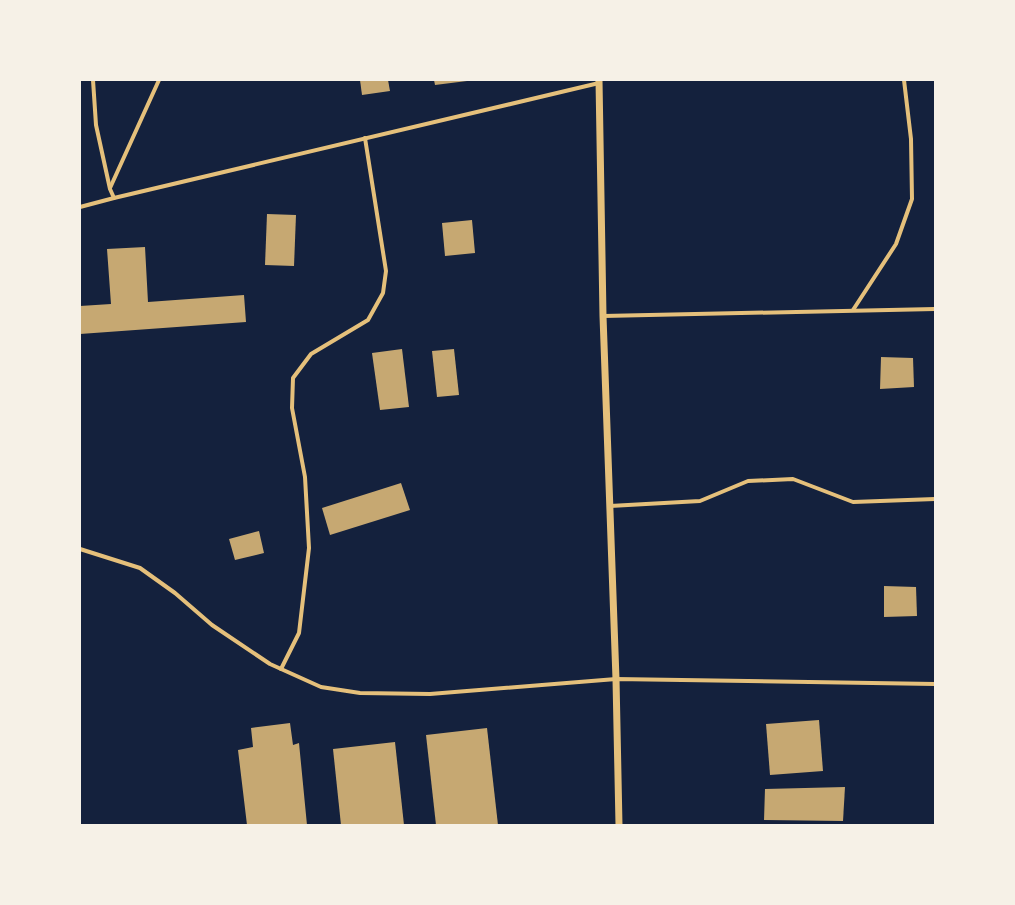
<svg xmlns="http://www.w3.org/2000/svg" width="1015" height="905" viewBox="0 0 1015 905" font-family="'Fira Sans Condensed',sans-serif">
  <rect width="100%" height="100%" fill="#14213d"/>
  <g fill="#c6a872">
    <path d="M360 80H388L390 91 362 95Z"/>
    <path d="M434 80H467V81L435 85Z"/>
    <path d="M267 214 296 215 294 266 265 265Z"/>
    <path d="M472 220 475 253 445 256 442 223Z"/>
    <path d="M145 247 148 302 244 295 246 322 80 334V306L111 304 107 249Z"/>
    <path d="M402 349 409 407 380 410 372 353Z"/>
    <path d="M454 349 459 395 437 397 432 351Z"/>
    <path d="M881 357 913 358 914 387 880 389Z"/>
    <path d="M401 483 410 510 330 535 322 508Z"/>
    <path d="M259 531 264 553 235 560 229 539Z"/>
    <path d="M884 586 916 587 917 616 884 617Z"/>
    <path d="M819 720 823 771 770 775 766 724Z"/>
    <path d="M290 723 293 745 299 743 307 825H247L238 750 253 747 251 728Z"/>
    <path d="M487 728 498 825H436L426 735Z"/>
    <path d="M395 742 404 825H341L333 749Z"/>
    <path d="M845 787 843 821 764 820 765 789Z"/>
  </g>
  <g fill="none" stroke-linecap="round" stroke-linejoin="round">
    <g stroke="#e5c07b" stroke-width="4">
      <path d="M93 80 96 125 110 189 114 198"/>
      <path d="M110 188 159 80"/>
      <path d="M80 207 114 198 599 83"/>
      <path d="M853 310 896 244 912 199 911 139 904 80"/>
      <path d="M603 316 935 309"/>
      <path d="M610 506 700 501 748 481 793 479 853 502 935 499"/>
      <path d="M80 549 140 568 175 593 212 625 270 664 321 687 360 693 430 694 616 679 935 684"/>
      <path d="M281 669 299 633 309 548 305 477 292 408 293 378 311 354 368 320 383 293 386 271 365 138"/>
    </g>
    <path stroke="#e5c07b" stroke-width="7" d="M599 80 603 316 616 679 619 825"/>
  </g>
  <rect width="1015" height="905" fill="none" stroke="#f6f1e7" stroke-width="162"/>
</svg>
